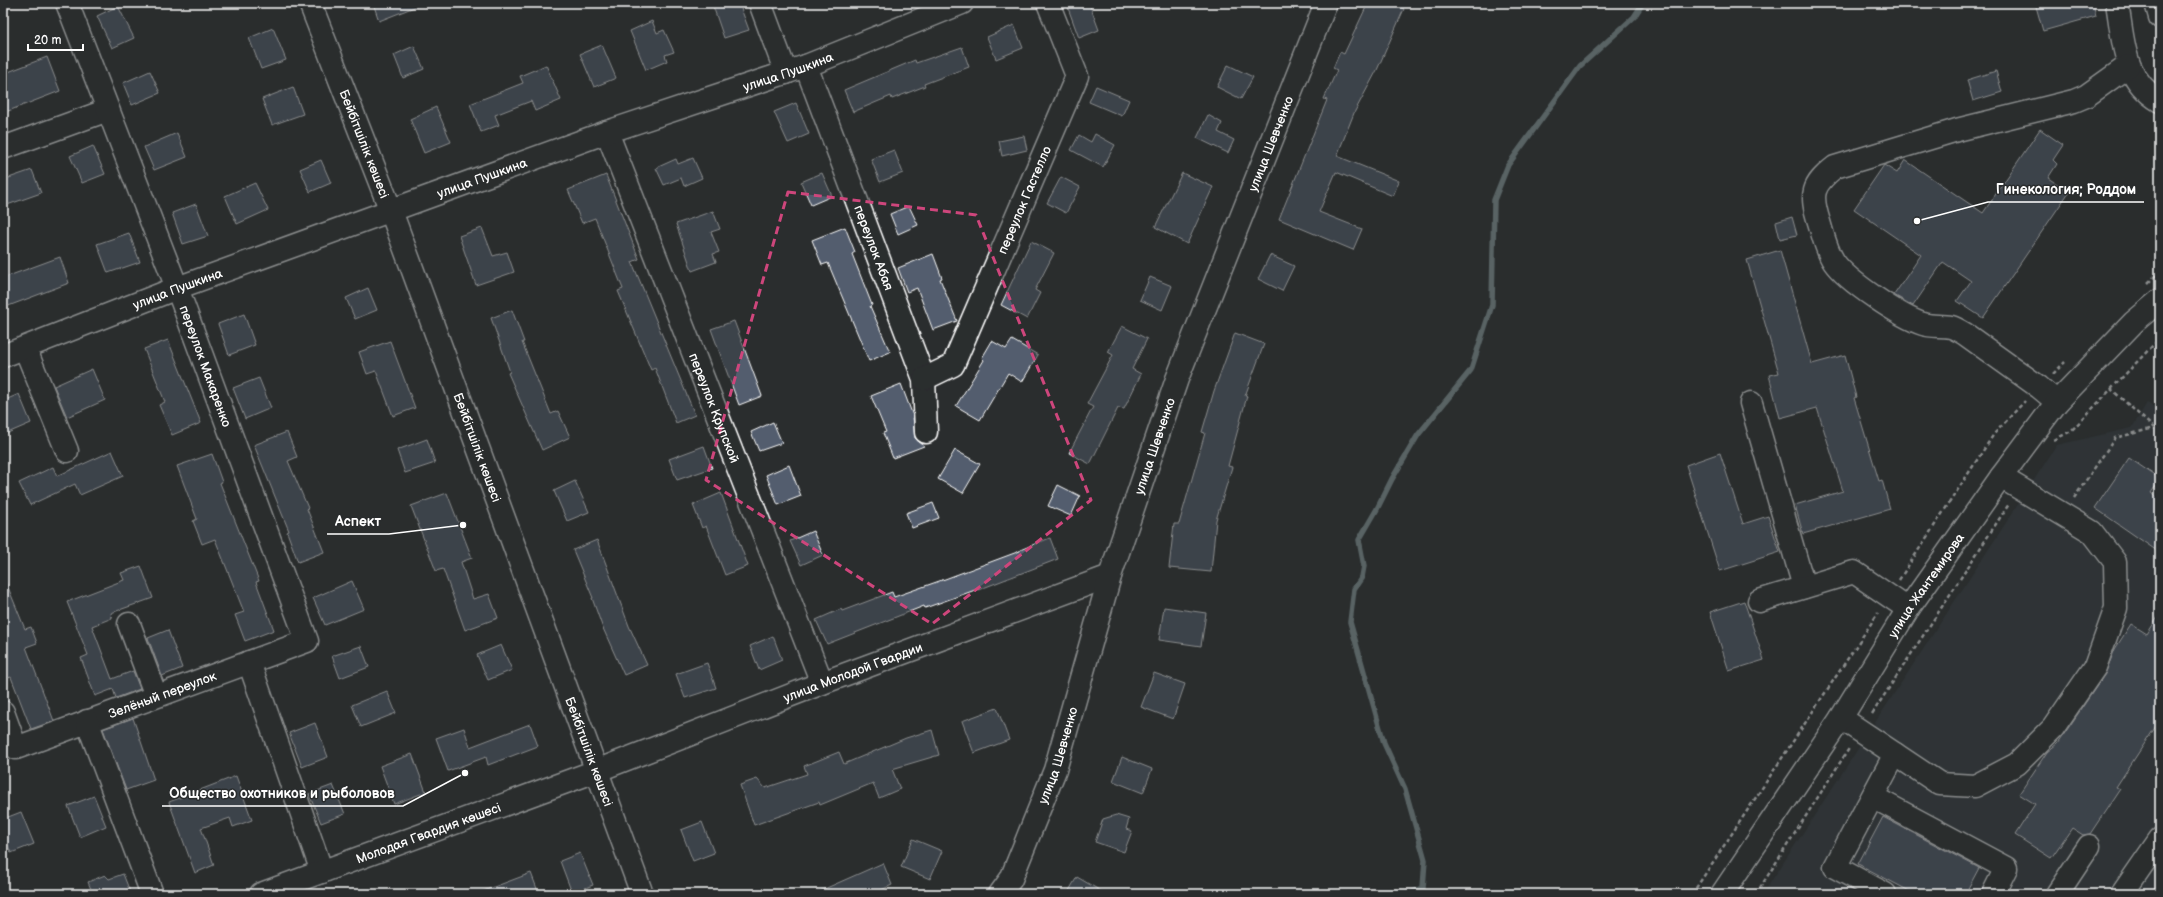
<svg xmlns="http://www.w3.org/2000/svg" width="2163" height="897" viewBox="0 0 2163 897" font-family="'Balsamiq Sans',sans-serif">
  <rect width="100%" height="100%" fill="#2a2d2e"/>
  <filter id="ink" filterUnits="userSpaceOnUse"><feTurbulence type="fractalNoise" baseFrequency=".025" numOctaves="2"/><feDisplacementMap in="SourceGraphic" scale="8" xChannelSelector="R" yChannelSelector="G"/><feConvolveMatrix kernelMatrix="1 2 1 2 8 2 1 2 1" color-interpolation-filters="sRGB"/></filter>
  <g filter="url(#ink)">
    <path fill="#363b41" d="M2147 403 2160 411V894H1763L2057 445 2132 428Z"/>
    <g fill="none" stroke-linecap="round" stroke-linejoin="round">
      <path stroke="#92a4a6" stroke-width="5.5" d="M1407 894 1423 888 1425 860 1405 789 1384 743 1350 622 1354 589 1362 577 1364 566 1359 540 1377 509 1392 479 1418 435 1471 370 1492 305 1494 200 1508 165 1580 66 1634 17 1643 3"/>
    </g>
    <g fill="#535d6e" stroke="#fff">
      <path d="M373 3H422V4L379 21Z"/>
      <path d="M723 3H739L749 30 724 38 713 6Z"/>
      <path d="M1081 3H1089L1099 30 1079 38 1068 8Z"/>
      <path d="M1368 3H1391L1404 9 1377 70 1354 113 1337 156 1399 181 1393 196 1336 172 1319 212 1362 229 1353 250 1279 219 1327 100 1324 99 1337 70 1333 68 1340 52 1344 54Z"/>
      <path d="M2035 3H2093L2096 16 2043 31Z"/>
      <path d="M118 6 134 38 112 48 97 16Z"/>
      <path d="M652 21 657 33 664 30 674 52 665 55 667 61 646 70 630 31Z"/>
      <path d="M1014 25 1023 48 996 59 987 37Z"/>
      <path d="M273 28 286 60 261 69 249 38Z"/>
      <path d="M602 45 616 78 594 87 580 54Z"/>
      <path d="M414 46 424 69 403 78 394 55Z"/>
      <path d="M962 47 969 67 924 84 925 86 892 99 891 96 853 112 844 90 915 60 916 63Z"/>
      <path d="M47 57 60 91 3 113V74Z"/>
      <path d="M546 65 561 100 535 111 531 101 495 115 499 125 481 132 470 104 523 83 520 76Z"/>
      <path d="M1228 65 1253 77 1241 99 1217 87Z"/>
      <path d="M150 71 160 93 132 105 123 83Z"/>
      <path d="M1996 71 2002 92 1973 101 1967 80Z"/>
      <path d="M1096 86 1129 100 1122 116 1089 102Z"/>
      <path d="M293 87 303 114 272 125 262 99Z"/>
      <path d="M796 103 809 134 788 143 774 112Z"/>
      <path d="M436 107 451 142 424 153 410 119Z"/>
      <path d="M1208 115 1222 123 1218 132 1234 140 1228 153 1197 138Z"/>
      <path d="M2040 129 2063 145 2053 160 2057 164 2048 178 2069 192 1983 318 1957 301 1971 281 1943 262 1913 306 1894 295 1921 255 1854 209 1884 165 1897 173 1905 160 1983 213Z"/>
      <path d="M177 133 187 157 154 170 144 147Z"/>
      <path d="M1095 134 1115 145 1103 167 1071 150 1079 135 1091 142Z"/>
      <path d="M1024 136 1027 150 1002 156 999 141Z"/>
      <path d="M93 146 105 174 82 183 70 156Z"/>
      <path d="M894 150 903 173 880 182 871 159Z"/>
      <path d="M693 158 702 178 684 186 681 178 664 185 656 168 676 159 678 164Z"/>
      <path d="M321 160 331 183 310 192 300 169Z"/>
      <path d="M32 170 41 193 7 205 3 195V180Z"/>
      <path d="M822 173 832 196 811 205 801 182Z"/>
      <path d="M1182 173 1213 187 1187 244 1155 227Z"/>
      <path d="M606 175 639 259 632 262 695 415 676 423 655 368 651 370 618 291 623 289 595 218 582 223 568 190Z"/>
      <path d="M1061 177 1080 187 1066 213 1047 203Z"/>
      <path d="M255 183 268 210 237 224 225 196Z"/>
      <path d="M196 204 208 236 183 244 172 213Z"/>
      <path d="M909 206 918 225 898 234 890 214Z"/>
      <path d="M713 211 720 229 711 232 719 252 713 254 716 262 692 271 676 224Z"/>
      <path d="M1792 217 1797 235 1780 239 1776 222Z"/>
      <path d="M845 227 855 252 852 254 872 305 870 306 890 352 869 361 828 263 822 265 812 240Z"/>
      <path d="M482 228 493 256 507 252 514 272 476 285 459 236Z"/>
      <path d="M129 233 140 262 108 273 97 244Z"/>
      <path d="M1031 241 1054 253 1035 290 1040 293 1027 319 1001 305Z"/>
      <path d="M1780 250 1812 364 1845 355 1856 397 1854 398 1879 481 1882 480 1890 509 1803 534 1795 505 1843 491 1817 408 1780 418 1769 375 1779 373 1747 260Z"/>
      <path d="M933 254 942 278 940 279 957 321 933 330 917 288 907 292 898 268Z"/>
      <path d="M1270 255 1294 266 1282 291 1258 279Z"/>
      <path d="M60 257 69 283 3 308V278Z"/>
      <path d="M1150 277 1172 286 1162 310 1140 300Z"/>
      <path d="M368 288 377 310 355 319 346 298Z"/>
      <path d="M512 310 524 342H522L551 414 558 411 570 437 542 450 508 373 510 372 491 318Z"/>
      <path d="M244 314 255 345 229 355 218 324Z"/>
      <path d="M734 321 762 396 739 405 711 329Z"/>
      <path d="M1122 326 1147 339 1132 369 1141 374 1124 409 1118 408 1090 464 1069 453 1093 407 1087 404 1113 355 1108 352Z"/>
      <path d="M1235 333 1264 344 1245 396H1247L1228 466 1232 467 1216 520 1211 572 1169 568 1174 524H1179L1205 433 1202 432 1214 391Z"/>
      <path d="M168 340 201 423 172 435 159 405 165 402 144 349Z"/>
      <path d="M1012 340 1038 355 1022 382 1008 373 980 420 956 406 984 360 982 358 992 341 1006 349Z"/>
      <path d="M390 341 415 408 393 416 376 371 367 374 359 352Z"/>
      <path d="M92 369 105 400 67 417 54 386Z"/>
      <path d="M259 378 271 408 245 419 233 388Z"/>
      <path d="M901 384 913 416 915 438 924 446 893 458 883 433 886 432 871 396Z"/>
      <path d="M19 394 31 423 3 435V401Z"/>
      <path d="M773 422 782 443 759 451 751 432Z"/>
      <path d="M287 432 297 457 288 461 308 508 307 509 324 552 298 562 287 532 289 531 254 445Z"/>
      <path d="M427 439 435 463 405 473 397 450Z"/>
      <path d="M704 446 712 468 677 480 669 459Z"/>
      <path d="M955 450 980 464 963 493 938 479Z"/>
      <path d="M112 451 123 476 80 495 75 484 30 505 19 483 53 467 57 476Z"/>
      <path d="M1720 453 1743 524 1768 516 1780 552 1720 571 1686 465Z"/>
      <path d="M212 454 222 482 220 483 259 581 256 582 274 630 245 641 235 615 244 612 215 539 202 544 193 521 197 519 177 466Z"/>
      <path d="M2129 458 2160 479 2151 493 2160 499V553L2095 508Z"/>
      <path d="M789 465 801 496 778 505 766 475Z"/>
      <path d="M575 481 589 512 567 521 554 491Z"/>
      <path d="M1058 485 1080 496 1071 516 1048 506Z"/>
      <path d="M447 493 472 558 461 562 473 599 489 594 498 618 465 630 443 569 436 571 411 506Z"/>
      <path d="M721 493 748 566 725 575 706 526 702 528 693 505Z"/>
      <path d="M933 503 939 518 912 528 906 513Z"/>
      <path d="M813 531 823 555 801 565 790 541Z"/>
      <path d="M1050 538 1058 559 978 590V589L925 608 924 606 827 644 816 620 841 609 842 611 892 592 894 597 945 579 1020 551V550Z"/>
      <path d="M597 540 629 626 647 665 624 675 602 626 592 598H593L573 550Z"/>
      <path d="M141 566 153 598 111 613 112 618 92 626 112 679 133 671 140 689 116 698 113 689 95 696 81 658 88 655 67 602 124 580 121 573Z"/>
      <path d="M3 575 25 629 31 627 37 643 26 647 54 721 31 729 11 677 8 678 3 665Z"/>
      <path d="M352 581 364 609 325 625 313 598Z"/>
      <path d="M1744 601 1764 660 1729 671 1710 612Z"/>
      <path d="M1164 607 1206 613 1201 646 1159 640Z"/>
      <path d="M2160 614V720L2116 787 2120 789 2090 834 2083 835 2072 828 2051 858 2015 835 2035 804 2019 794 2047 752 2058 743 2105 674 2115 649 2131 624 2147 634Z"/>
      <path d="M168 630 182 668 162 676 148 638Z"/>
      <path d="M773 636 782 660 759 670 750 646Z"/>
      <path d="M501 645 512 670 488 680 477 655Z"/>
      <path d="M361 646 369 667 340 678 332 656Z"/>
      <path d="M707 663 716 688 685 698 676 674Z"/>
      <path d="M1154 673 1185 684 1173 719 1141 707Z"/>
      <path d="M387 691 396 713 361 727 352 705Z"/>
      <path d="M997 708 1009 740 974 753 962 721Z"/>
      <path d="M133 718 154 780 126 790 103 729Z"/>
      <path d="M315 723 328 757 302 767 289 733Z"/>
      <path d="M530 724 538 746 488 765 486 757 448 771 436 738 464 728 470 747Z"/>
      <path d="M932 730 939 755 892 769 900 789 879 798 873 783 820 805 819 802 754 825 740 785 757 779 765 788 807 774 804 766 839 752 844 764 906 738Z"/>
      <path d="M412 754 426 792 394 804 380 766Z"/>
      <path d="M1122 757 1152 769 1143 793 1113 781Z"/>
      <path d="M236 776 252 820 233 827 230 818 201 828 214 865 195 873 169 802Z"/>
      <path d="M333 785 345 814 321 823 309 794Z"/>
      <path d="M94 796 106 826 80 837 68 806Z"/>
      <path d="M21 812 34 844 11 853 3 834V819Z"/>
      <path d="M1116 815 1129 819 1126 829 1132 831 1124 852 1095 842 1103 819Z"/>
      <path d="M1883 817 1979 868 1965 894H1915L1858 864Z"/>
      <path d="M702 822 714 853 693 861 681 830Z"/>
      <path d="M913 839 942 851 930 879 901 867Z"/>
      <path d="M580 853 593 885 572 893 560 861Z"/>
      <path d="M883 863 892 885 872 894H813Z"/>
      <path d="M531 873 539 894H479L478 893Z"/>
      <path d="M123 874 131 894H93L88 882 105 875 109 879Z"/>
      <path d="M1077 877 1106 894H1067Z"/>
    </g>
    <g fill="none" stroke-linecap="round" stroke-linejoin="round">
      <defs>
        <g id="minor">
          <path id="s1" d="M310 3 391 211 642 894"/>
          <path d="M760 3 786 73"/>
          <path d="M2117 3C2124 42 2122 78 2160 101"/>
          <path d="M2156 3 2160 17"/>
          <path id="s2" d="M806 66 924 379 926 432"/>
          <path id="s3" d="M607 132 822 683"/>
          <path d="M3 148 108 110"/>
          <path d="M25 348 67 451"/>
          <path id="s4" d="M3 356 177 288 607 132 806 66 962 3"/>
          <path id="s5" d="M924 379 953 365 1077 76 1048 3"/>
          <path d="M2057 402 2039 387 1965 334C1960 331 1955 328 1951 327 1942 325 1932 327 1923 324 1901 317 1847 281 1834 262 1826 250 1823 235 1819 222 1810 194 1812 185 1835 167L1957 130 2074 101 2086 96 2128 66"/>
          <path d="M1751 403 1804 587"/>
          <path d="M1759 601 1854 572 1908 609"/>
          <path d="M129 624 156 696"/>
          <path d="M249 662 322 872"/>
          <path id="s6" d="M3 712 16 748 307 641 177 288 67 3"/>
          <path d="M1841 718 1940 784 1975 786 2017 764 2053 728 2095 667 2116 608 2115 562 2092 532 2001 477"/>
          <path d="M87 721 152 894"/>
          <path d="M1873 797 2006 868 1993 894"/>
          <path id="s7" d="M261 894 596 771 822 683 1110 576"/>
          <path id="s8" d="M1000 894 1011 879 1055 770 1110 576 1177 379 1326 3"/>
          <path id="s9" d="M1722 894 1841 718 1908 609 2001 477 2057 402 2134 322 2160 300"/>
          <path d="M1885 894 1835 867 1895 754"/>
          <path d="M2057 894 2089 846"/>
          <path d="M2122 894 2160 839"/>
        </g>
      </defs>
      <use href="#minor" stroke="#fff" stroke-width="25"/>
      <g stroke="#fff" stroke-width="2.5" stroke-dasharray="4 3" stroke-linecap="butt">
        <path d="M2148 283 2160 271"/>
        <path d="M2053 374 2065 362"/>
        <path d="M2054 440 2071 431 2160 338"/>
        <path d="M2074 498 2115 438 2154 428 2111 389"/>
        <path d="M1899 580 1994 434 2025 401"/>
        <path d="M1872 714 2009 504"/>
        <path d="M1692 894 1878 613"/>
        <path d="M1756 894 1850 747"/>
      </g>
      <use href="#minor" stroke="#2a2d2e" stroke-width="22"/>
    </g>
  </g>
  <path d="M0 0H2163V897H0ZM788 192 976 215 1091 500 932 624 706 480Z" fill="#2a2d2e" fill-opacity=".55" fill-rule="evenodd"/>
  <path fill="none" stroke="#ce467c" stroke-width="3" stroke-dasharray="8 5" stroke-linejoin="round" d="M788 192 976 215 1091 500 932 624 706 480Z"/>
  <g text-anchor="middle" stroke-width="3" stroke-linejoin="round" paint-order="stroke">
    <g font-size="13" fill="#fff" stroke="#2a2d2e">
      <text dy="5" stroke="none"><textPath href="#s4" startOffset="835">улица Пушкина</textPath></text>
      <text dy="5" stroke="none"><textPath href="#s8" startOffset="799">улица Шевченко</textPath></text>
      <text dy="5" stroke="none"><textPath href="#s1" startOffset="151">Бейбітшілік көшесі</textPath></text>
      <text dy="5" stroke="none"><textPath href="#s4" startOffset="511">улица Пушкина</textPath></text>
      <text dy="5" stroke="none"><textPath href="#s5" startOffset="212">переулок Гастелло</textPath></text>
      <text dy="5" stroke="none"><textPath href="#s2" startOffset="194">переулок Абая</textPath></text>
      <text dy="5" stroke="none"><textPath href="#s4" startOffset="187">улица Пушкина</textPath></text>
      <text transform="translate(206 366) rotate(70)" y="5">переулок Макаренко</text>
      <text dy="5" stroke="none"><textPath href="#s3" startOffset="296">переулок Крупской</textPath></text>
      <text dy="5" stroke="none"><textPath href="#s8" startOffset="475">улица Шевченко</textPath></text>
      <text dy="5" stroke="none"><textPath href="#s1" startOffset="475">Бейбітшілік көшесі</textPath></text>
      <text dy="5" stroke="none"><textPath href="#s9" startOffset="370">улица Жантемирова</textPath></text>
      <text dy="5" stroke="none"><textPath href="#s7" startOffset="632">улица Молодой Гвардии</textPath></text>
      <text dy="5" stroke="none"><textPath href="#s6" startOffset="194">Зелёный переулок</textPath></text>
      <text dy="5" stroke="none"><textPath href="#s1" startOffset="799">Бейбітшілік көшесі</textPath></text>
      <text dy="5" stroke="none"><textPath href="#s8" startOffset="151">улица Шевченко</textPath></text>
      <text dy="5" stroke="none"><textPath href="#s7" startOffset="178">Молодая Гвардия көшесі</textPath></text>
    </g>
  </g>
  <path fill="none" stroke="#fff" stroke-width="1.5" d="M1917 221L1988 202H2144M463 525L389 534H327M465 773L403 806H162"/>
  <g fill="#fff" stroke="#2a2d2e" stroke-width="1.5">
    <circle cx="1917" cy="221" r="4"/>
    <circle cx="463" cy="525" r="4"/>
    <circle cx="465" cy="773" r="4"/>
  </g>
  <g font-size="14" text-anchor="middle" font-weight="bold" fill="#fff" stroke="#2a2d2e" stroke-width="3" stroke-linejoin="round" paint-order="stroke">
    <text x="2066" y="194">Гинекология; Роддом</text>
    <text x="358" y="526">Аспект</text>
    <text x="282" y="798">Общество охотников и рыболовов</text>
  </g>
  <rect width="2163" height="897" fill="none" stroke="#2a2d2e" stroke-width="16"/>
  <rect x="8" y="8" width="2147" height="881" fill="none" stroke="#fff" stroke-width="1.5" filter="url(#ink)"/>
  <path d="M28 44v6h55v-6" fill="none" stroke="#ffffff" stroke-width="2"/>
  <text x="34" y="44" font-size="12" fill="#ffffff" stroke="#2a2d2e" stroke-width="3" paint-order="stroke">20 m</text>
</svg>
